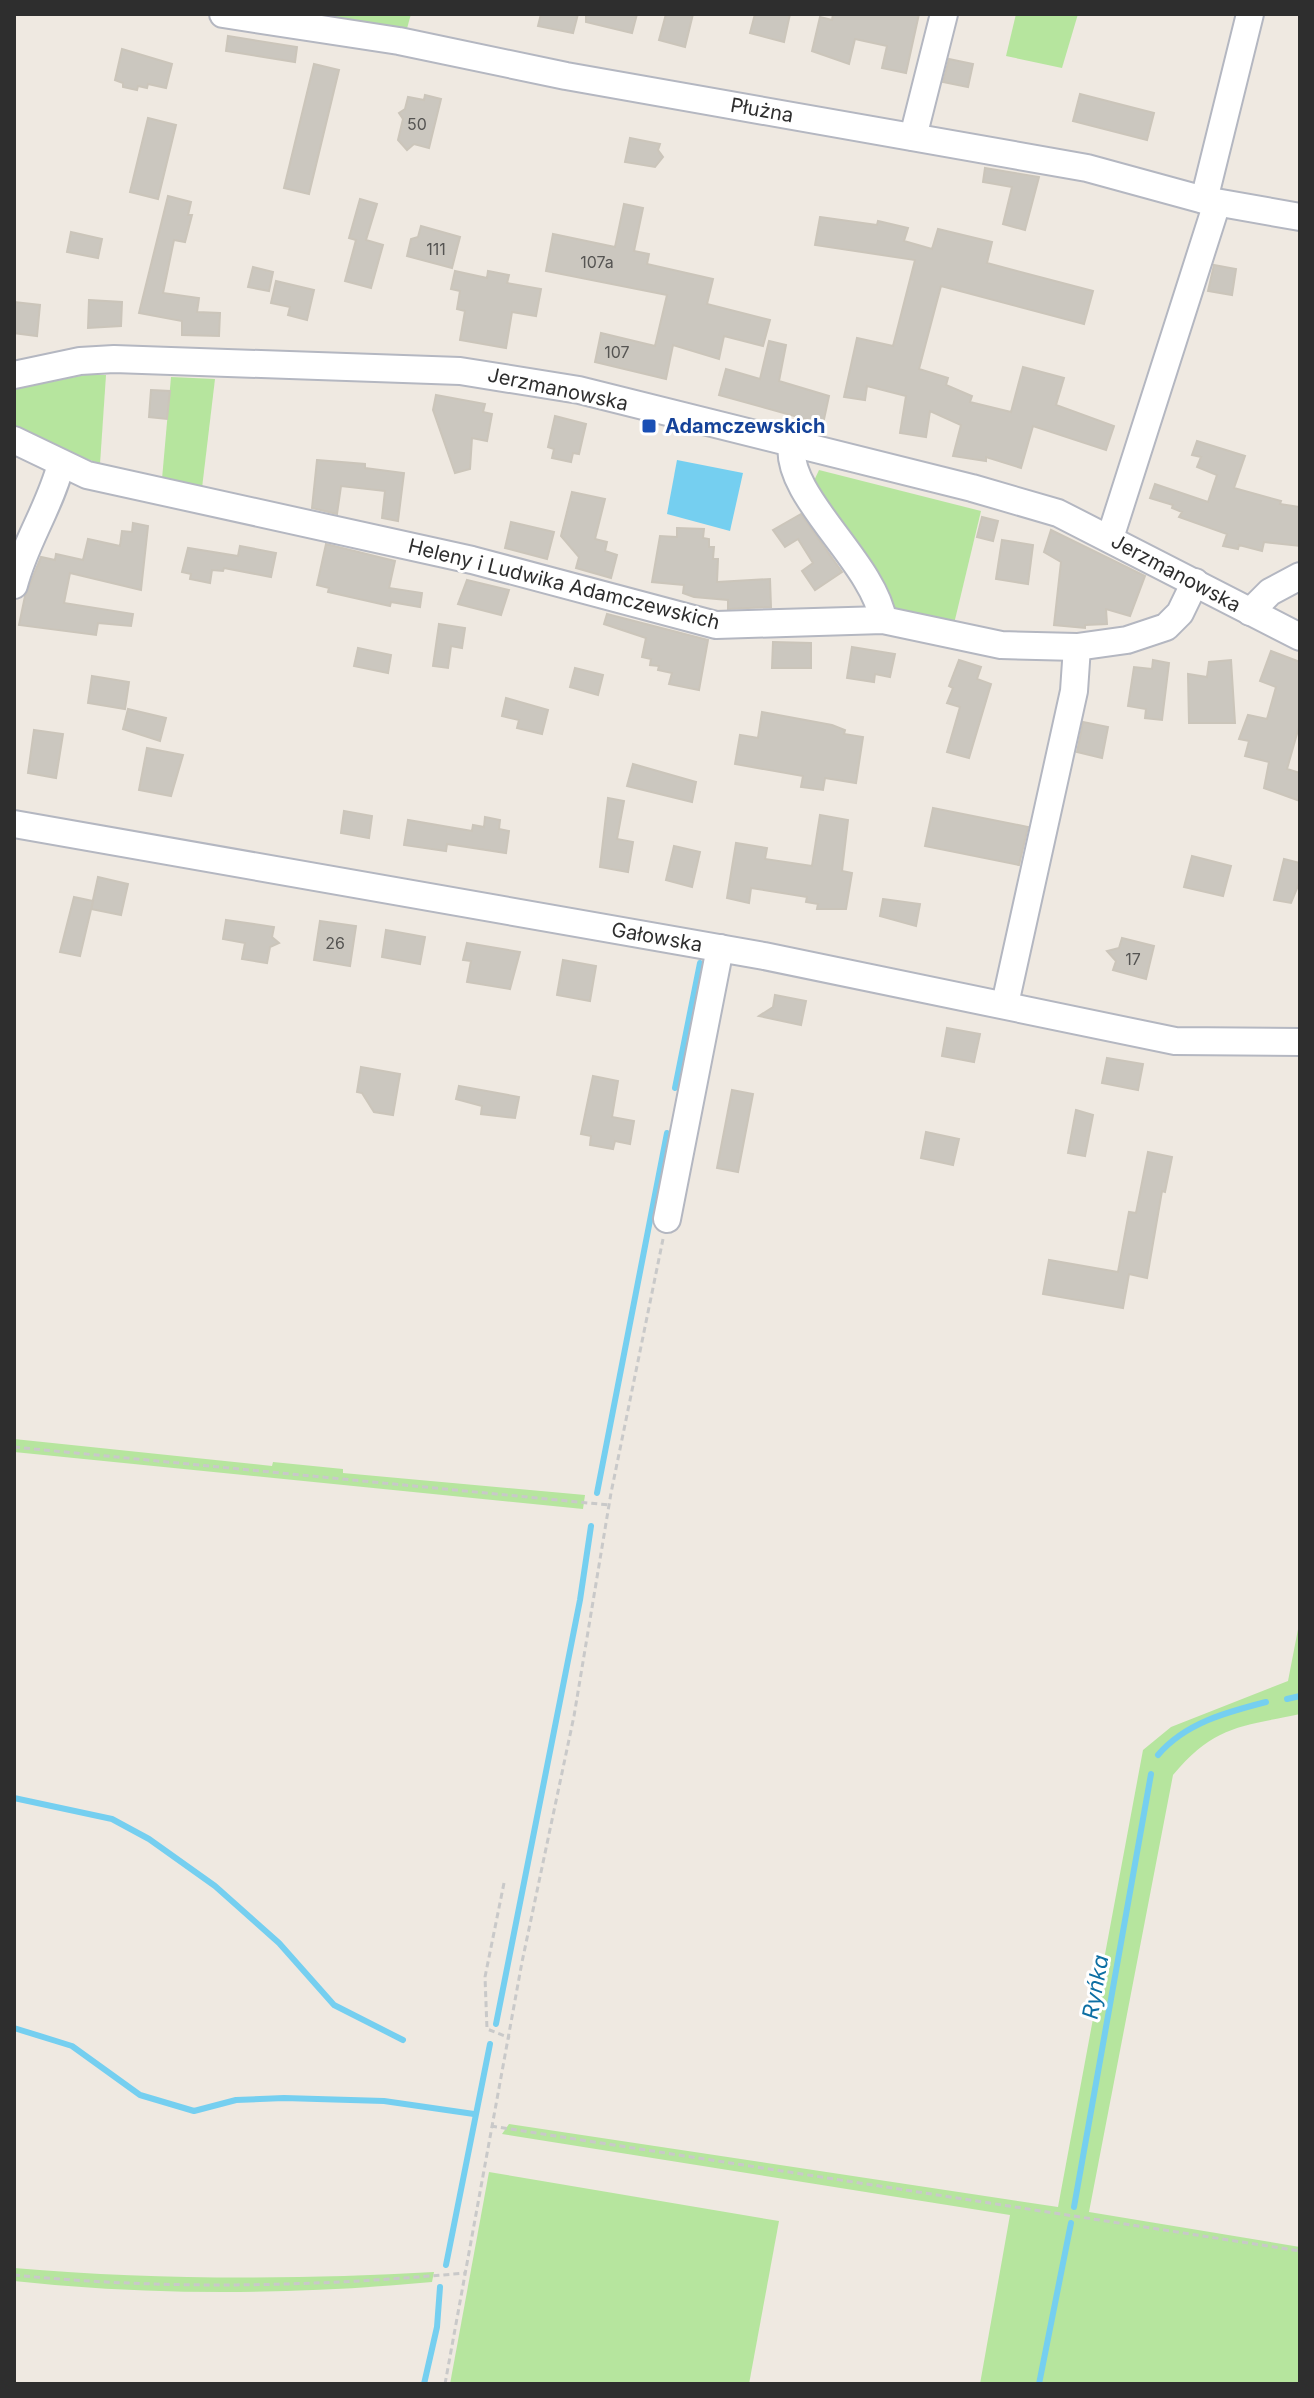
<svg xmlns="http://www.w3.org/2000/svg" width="1314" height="2398" viewBox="0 0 1314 2398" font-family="Inter,sans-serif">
  <rect width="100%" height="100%" fill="#efe9e1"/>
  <g fill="#b6e59e">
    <path d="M294 14H411L406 32Z"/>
    <path d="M1016 14H1078L1062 68 1006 56Z"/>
    <path d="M85 375H106L100 464 16 431V389Z"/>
    <path d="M171 377 215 379 202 488 162 479Z"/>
    <path d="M819 470 981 511 953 628 892 609 812 485Z"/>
    <path d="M14 1439 272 1466 273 1462 343 1469V1473L585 1495 583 1509 14 1452Z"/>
    <path d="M1300 1619V1714C1240 1727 1215 1725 1173 1775L1089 2212 1300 2247V2384H980L1010 2215 502 2134 509 2124 1058 2207 1143 1750 1171 1727 1288 1681Z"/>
    <path d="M489 2172 779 2221 749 2384H450Z"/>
    <path d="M14 2268C153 2280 295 2280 434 2272L432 2282C294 2295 152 2296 14 2281Z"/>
  </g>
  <path fill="#75cff0" d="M677 460 743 473 730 531 667 514Z"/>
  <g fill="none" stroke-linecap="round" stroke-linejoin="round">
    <g stroke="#75cff0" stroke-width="6">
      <path d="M675 1088 700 963"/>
      <path d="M597 1493 667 1133"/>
      <path d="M1287 1699 1300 1696"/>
      <path d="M1158 1755C1185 1723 1227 1712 1266 1702"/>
      <path d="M14 1798 112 1819 149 1839 215 1886 279 1943 334 2005 403 2040"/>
      <path d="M496 2024 580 1600 591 1526"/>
      <path d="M14 2028 72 2046 140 2095 194 2111 236 2100 284 2098 384 2101 474 2114"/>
      <path d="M1074 2207 1151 1774"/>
      <path d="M446 2265 490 2044"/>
      <path d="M424 2384 437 2327 440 2287"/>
      <path d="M1039 2384 1071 2223"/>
    </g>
  </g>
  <g fill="#cbc7bf" stroke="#cbc5ba" stroke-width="2">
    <path d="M541 14H578L573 33 538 26Z"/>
    <path d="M586 14H637L632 33 586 22Z"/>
    <path d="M666 14H693L685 47 659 40Z"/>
    <path d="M755 14H790L784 42 750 33Z"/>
    <path d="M833 14H919L906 73 882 68 887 46 855 39 849 64 812 51 820 17 832 20Z"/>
    <path d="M228 36 297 47 295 62 226 51Z"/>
    <path d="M122 49 172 64 166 88 148 84 147 88 138 86 137 90 123 87V83L115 80Z"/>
    <path d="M949 59 973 64 968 87 943 82Z"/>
    <path d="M314 64 339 70 309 194 284 188Z"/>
    <path d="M1080 94 1154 113 1147 140 1073 121Z"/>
    <path d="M425 95 441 99 429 148 414 144 407 150 398 140 403 119 399 113 405 109 408 97 424 100Z"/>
    <path d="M148 118 176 125 158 199 130 192Z"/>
    <path d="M630 138 660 144 658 150 663 157 655 167 625 162Z"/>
    <path d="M985 168 1039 177 1025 230 1003 224 1012 187 983 182Z"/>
    <path d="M168 196 191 202 188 215H192L185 242 174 240 163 293 199 298 197 312 220 313 219 336 182 335V321L139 313Z"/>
    <path d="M360 199 377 204 366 240 383 245 371 288 345 281 356 240 349 238Z"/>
    <path d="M624 204 643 208 634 251 649 254 647 264 713 279 707 304 770 320 763 346 724 336 719 359 673 345 666 379 595 362 601 333 655 346 667 295 546 271 553 234 615 247Z"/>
    <path d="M820 217 877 225 878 221 908 228 904 241 932 249 938 229 992 242 987 263 1093 291 1084 324 941 286 919 369 948 378 946 385 972 396 970 402 1011 412 1023 367 1064 378 1056 405 1114 426 1106 450 1033 426 1021 468 986 457V461L953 456 961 425 930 411 926 437 900 433 906 396 867 386 865 400 844 397 857 338 893 346 915 260 815 245Z"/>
    <path d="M421 226 460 237 452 268 407 256 411 239 418 237Z"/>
    <path d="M71 232 102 239 98 258 67 252Z"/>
    <path d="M1214 265 1236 269 1232 295 1208 291Z"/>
    <path d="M253 267 273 272 269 291 248 287Z"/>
    <path d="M455 271 487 278 488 271 509 275 507 283 541 289 536 316 512 312 506 348 460 340 465 311 457 309 460 291 451 289Z"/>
    <path d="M276 281 314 290 307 320 288 315 290 307 271 303Z"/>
    <path d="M89 300 122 302 121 326 88 328Z"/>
    <path d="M14 302 40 305 37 336 14 333Z"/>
    <path d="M769 341 786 345 779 381 829 396 823 424 719 395 726 369 760 379Z"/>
    <path d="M151 390 170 391 167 419 149 417Z"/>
    <path d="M436 395 485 404 483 412 492 414 487 441 472 438 470 469 455 473 433 410Z"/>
    <path d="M555 416 586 424 579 454 573 453 571 462 552 458 554 449 548 447Z"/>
    <path d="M1197 441 1245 456 1234 488 1281 501 1280 504 1300 507V546L1264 542 1262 551 1239 545 1238 549 1223 546 1227 534 1179 517 1182 512 1172 508 1173 505 1150 498 1155 484 1208 502 1217 475 1197 467 1201 457 1192 455Z"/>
    <path d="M317 460 365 464V468L404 473 398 521 382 518 385 491 341 486 337 514 312 508Z"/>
    <path d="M572 492 605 499 595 539 607 542 605 551 617 555 611 578 576 568 579 557 561 536Z"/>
    <path d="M801 514 842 572 815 590 802 571 813 563 798 539 785 547 773 530Z"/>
    <path d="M982 517 998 521 993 541 977 537Z"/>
    <path d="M511 522 554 532 547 559 505 548Z"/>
    <path d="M133 523 148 526 141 590 70 573 64 603 133 614 131 626 98 623 96 635 19 625 25 596 41 557 55 560 56 554 83 560 88 539 120 546 122 531 132 532Z"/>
    <path d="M677 528 704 529 703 538 709 539V547H714L713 559H718L717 582 770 579 771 607 728 609V600L694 597 683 593 684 585 652 582 660 536 677 537Z"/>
    <path d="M1051 530 1145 576 1130 616 1106 609 1107 624 1085 625V628L1054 625 1061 562 1044 552Z"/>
    <path d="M1002 540 1033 545 1028 584 996 579Z"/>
    <path d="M326 544 395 561 389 588 422 593 420 607 391 602 390 606 328 592 329 588 317 585Z"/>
    <path d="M240 546 276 553 271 577 224 568 223 571 212 570 210 583 190 579 191 574 182 572 188 548 238 556Z"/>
    <path d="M467 580 509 590 501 615 458 604Z"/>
    <path d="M607 614 708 640 699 690 669 684 672 673 658 670 659 666 650 665 651 659 642 657 646 638 604 624Z"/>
    <path d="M439 624 465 628 462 648 451 646 448 668 433 666Z"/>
    <path d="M773 642 811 643V668H772Z"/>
    <path d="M852 647 895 654 890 677 875 674 874 682 847 678Z"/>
    <path d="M358 648 391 655 388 673 354 666Z"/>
    <path d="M1271 651 1300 662V723L1287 769 1300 773V801L1264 788 1269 762 1245 756 1249 741 1239 739 1248 715 1267 719 1276 687 1260 681Z"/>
    <path d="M959 660 981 667 977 679 991 684 969 758 947 752 960 707 947 703 953 688 949 686Z"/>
    <path d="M1153 660 1169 663 1162 720 1145 718 1146 709 1128 706 1134 667 1152 669Z"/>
    <path d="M1231 660 1235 723H1189L1188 674 1207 677 1209 662Z"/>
    <path d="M575 668 603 675 598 695 570 687Z"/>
    <path d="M92 676 129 682 125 709 88 703Z"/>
    <path d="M506 698 548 710 542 734 517 728 519 720 502 716Z"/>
    <path d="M128 709 166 718 160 741 123 729Z"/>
    <path d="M762 712 832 725 845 730 844 734 863 737 856 783 825 778 823 790 801 787 803 776 735 764 740 735 758 738Z"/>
    <path d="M1083 722 1108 727 1102 758 1077 752Z"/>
    <path d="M34 730 63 734 56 778 28 773Z"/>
    <path d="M147 748 183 755 171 796 139 790Z"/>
    <path d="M633 764 696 782 692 802 627 786Z"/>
    <path d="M608 798 624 801 617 839 633 842 628 872 600 867Z"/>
    <path d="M933 808 1028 827 1019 865 925 846Z"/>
    <path d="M344 811 372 816 369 838 341 833Z"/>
    <path d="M820 815 848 820 842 871 852 873 846 909H817L818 904 806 902 807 897 751 888 749 903 727 898 736 843 767 848 765 859 812 866Z"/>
    <path d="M485 817 500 820 499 829 509 831 506 853 447 844 446 851 404 845 408 820 472 831 473 825 484 827Z"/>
    <path d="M674 846 700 852 692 887 666 880Z"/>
    <path d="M1192 856 1231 866 1223 896 1184 887Z"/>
    <path d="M1284 859 1300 863V881L1291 903 1274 900Z"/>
    <path d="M98 877 128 884 121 915 91 909Z"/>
    <path d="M74 897 93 901 80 956 60 952Z"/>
    <path d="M883 899 920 904 916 926 880 916Z"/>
    <path d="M226 920 274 927 272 937 279 943 270 947 267 963 242 959 245 943 223 939Z"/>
    <path d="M320 921 356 926 350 966 314 960Z"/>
    <path d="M386 930 425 937 420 964 382 957Z"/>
    <path d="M1122 938 1154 946 1146 979 1113 970 1116 961 1107 951 1119 948Z"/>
    <path d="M467 943 520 952 510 989 467 982 471 961 463 960Z"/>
    <path d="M563 960 596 966 590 1001 557 995Z"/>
    <path d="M775 995 806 1001 801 1025 759 1016 773 1007Z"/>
    <path d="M947 1028 980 1034 974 1062 942 1056Z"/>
    <path d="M1107 1058 1143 1064 1138 1090 1102 1083Z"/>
    <path d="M361 1067 400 1074 393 1115 374 1112 362 1093 357 1092Z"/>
    <path d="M593 1076 618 1081 612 1117 634 1121 630 1144 615 1141 613 1149 590 1145 591 1136 581 1134Z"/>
    <path d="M459 1086 519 1097 515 1118 481 1114 482 1106 456 1099Z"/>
    <path d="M732 1090 753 1094 738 1172 717 1168Z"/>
    <path d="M1076 1110 1093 1115 1085 1156 1068 1153Z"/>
    <path d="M926 1132 959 1139 953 1165 921 1158Z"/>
    <path d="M1148 1152 1172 1157 1165 1192 1162 1191 1147 1278 1129 1274 1123 1308 1043 1294 1049 1260 1118 1272 1129 1212 1136 1213Z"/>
  </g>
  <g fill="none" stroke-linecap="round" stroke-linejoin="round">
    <defs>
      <g id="minor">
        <path d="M223 14 399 41 566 76 1087 168 1204 200 1300 217"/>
        <path d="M913 137 944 14"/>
        <path d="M1204 200 1250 14"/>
        <path d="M14 375 80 361 114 359 460 371 579 390 972 488 1058 513 1300 637"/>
        <path d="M14 440 87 475 472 560 716 625 883 620 1001 645 1077 647 1127 640 1166 627 1180 613 1195 582"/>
        <path d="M792 443C783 495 874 562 883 620"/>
        <path d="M1110 538 1217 203"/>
        <path d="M14 585C25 542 50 507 61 464"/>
        <path d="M1250 612 1270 592 1300 576"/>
        <path d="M14 824 764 956 1175 1041 1300 1042"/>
        <path d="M1005 1004 1074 691 1077 647"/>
        <path d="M667 1219 720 948"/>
      </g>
    </defs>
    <use href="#minor" stroke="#b4b7c1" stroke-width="30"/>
    <g stroke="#c9c9c9" stroke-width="3" stroke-dasharray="6 4" stroke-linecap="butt">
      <path d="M14 1447 609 1505"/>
      <path d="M504 1883 485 1977 487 2029 510 2038"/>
      <path d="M491 2126 1300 2251"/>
      <path d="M14 2275C165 2290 314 2287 465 2273"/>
      <path d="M445 2384 522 1962 574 1716 611 1493 663 1239"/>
    </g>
    <use href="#minor" stroke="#fff" stroke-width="26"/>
  </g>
  <rect fill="#1a4fb4" stroke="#fff" stroke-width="3" x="641" y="418" width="16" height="16" rx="4"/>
  <g text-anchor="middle" stroke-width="6" stroke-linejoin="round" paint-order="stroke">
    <g font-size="16" fill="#555452">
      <text x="417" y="130">50</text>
      <text x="436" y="255">111</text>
      <text x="597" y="268">107a</text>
      <text x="617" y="358">107</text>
      <text x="335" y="949">26</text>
      <text x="1133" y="965">17</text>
    </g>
    <g font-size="20" fill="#2e2e2e" stroke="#fff">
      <text transform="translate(762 110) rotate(10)" y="7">Płużna</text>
      <text transform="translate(558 389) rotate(12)" y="7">Jerzmanowska</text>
      <text transform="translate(1176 573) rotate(28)" y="7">Jerzmanowska</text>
      <text transform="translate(564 584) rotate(14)" y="7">Heleny i Ludwika Adamczewskich</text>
      <text transform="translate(657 937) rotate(10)" y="7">Gałowska</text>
    </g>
    <g font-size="20" font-weight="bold" fill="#164399" stroke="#fff" text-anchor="start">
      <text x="665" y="433">Adamczewskich</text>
    </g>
    <g font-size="22" font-style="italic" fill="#0d6fa3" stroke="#fff">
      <text transform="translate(1095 1987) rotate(-80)" y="8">Ryńka</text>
    </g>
  </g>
  <rect width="1314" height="2398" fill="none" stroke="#2e2e2e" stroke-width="32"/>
</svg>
